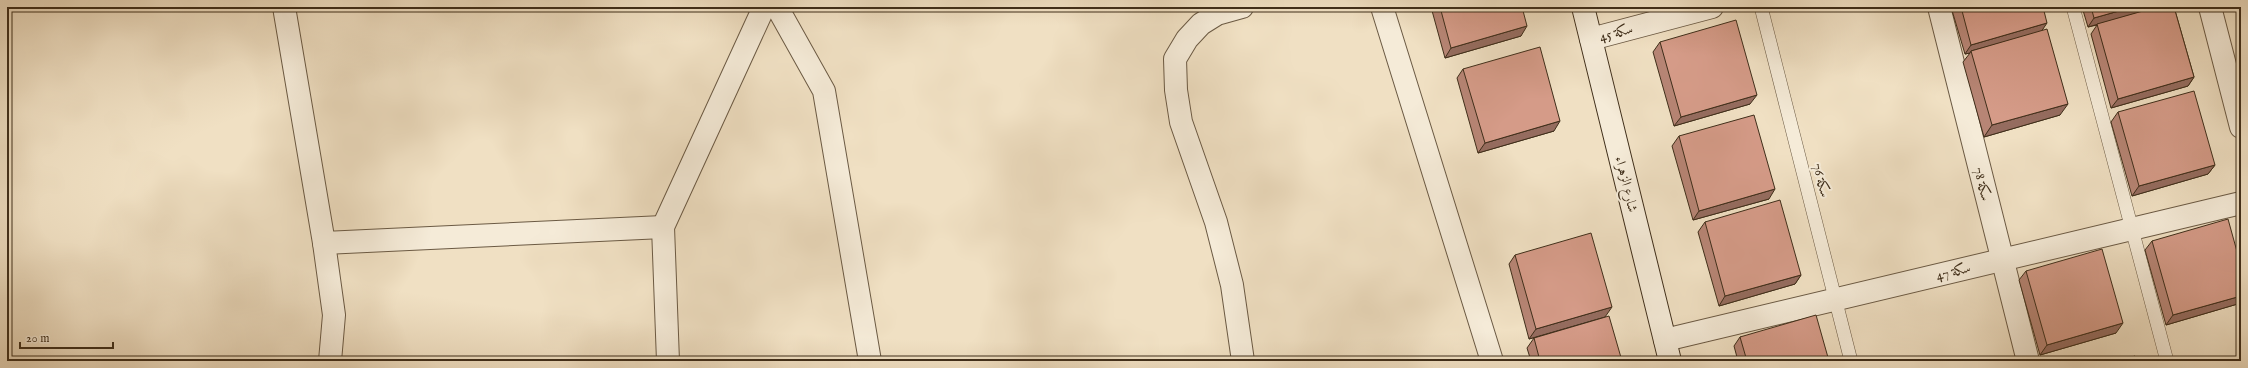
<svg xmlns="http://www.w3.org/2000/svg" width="2248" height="368" viewBox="0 0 2248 368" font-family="'IM FELL English',Amiri,serif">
  <rect width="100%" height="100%" fill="#f0e0c3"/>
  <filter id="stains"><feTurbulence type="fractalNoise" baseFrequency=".005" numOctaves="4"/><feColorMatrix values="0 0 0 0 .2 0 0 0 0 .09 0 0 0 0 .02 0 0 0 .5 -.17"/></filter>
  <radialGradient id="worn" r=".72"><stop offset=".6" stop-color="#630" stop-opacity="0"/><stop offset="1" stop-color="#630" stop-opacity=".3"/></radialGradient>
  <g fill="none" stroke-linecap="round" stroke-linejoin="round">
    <defs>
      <g id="lane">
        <path d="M1761 7 1851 361"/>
        <path d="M2073 7 2167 361"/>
      </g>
      <g id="street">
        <path d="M284 7 324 243 334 315 330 361"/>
        <path d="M777 7 824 91 870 361"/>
        <path d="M1242 7 1217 14 1201 24 1187 39 1175 59 1176 90 1181 122 1216 222 1232 285 1243 361"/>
        <path d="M1382 7 1492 361"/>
        <path d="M1939 7 2028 361"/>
        <path d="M2210 7 2241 127"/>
        <path d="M1591 39 1712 7"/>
        <path d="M324 243 663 227"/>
        <path d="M1665 340 2241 203"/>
        <path d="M668 361 663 227 764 7"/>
      </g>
      <path id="secondary" d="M1583 7 1670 361"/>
    </defs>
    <use href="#lane" stroke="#6b5a44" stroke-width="14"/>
    <use href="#street" stroke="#6b5a44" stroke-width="24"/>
    <use href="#secondary" stroke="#3f2e1a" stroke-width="24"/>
    <use href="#lane" stroke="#f5ebd8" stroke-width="13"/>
    <use href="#street" stroke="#f5ebd8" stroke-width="22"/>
    <use href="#secondary" stroke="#f5ebd8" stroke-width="22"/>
  </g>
  <g fill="#b78575" stroke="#3f2e1a">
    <path d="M1431 7H1522L1521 36 1445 58Z"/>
    <path d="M1951 7H2043L2042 31 2060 115 1984 137 1963 62 1970 53 1965 54Z"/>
    <path d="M2082 7H2174L2194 77 2188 86 2111 108 2091 34 2097 25 2088 27Z"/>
    <path d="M2235 7H2241V27Z"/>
    <path d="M1660 42 1750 104 1674 126 1653 52Z"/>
    <path d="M1463 69 1554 131 1478 153 1457 78Z"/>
    <path d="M2118 112 2215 165 2208 174 2132 196 2111 122Z"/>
    <path d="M1679 136 1769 199 1693 220 1672 146Z"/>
    <path d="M1705 222 1801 275 1795 284 1719 306 1698 232Z"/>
    <path d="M2152 241 2241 266V303L2166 325 2145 250Z"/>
    <path d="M1515 255 1605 317 1529 339 1509 264Z"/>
    <path d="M2026 271 2116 333 2040 355 2019 280Z"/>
    <path d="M1740 337 1829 361H1738L1734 346Z"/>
    <path d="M1534 338 1622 361H1531L1527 348Z"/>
  </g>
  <g fill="#956c5f" stroke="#3f2e1a">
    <path d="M2133 7H2159L2088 27 2094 18Z"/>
    <path d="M2047 23 2041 32 1971 51 1970 53 1965 54 1971 45Z"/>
    <path d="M1527 26 1521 36 1445 58 1451 48Z"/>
    <path d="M2194 77 2188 86 2111 108 2118 99Z"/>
    <path d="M1757 95 1750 104 1674 126 1681 117Z"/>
    <path d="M2068 104 2060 115 1984 137 1992 125Z"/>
    <path d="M1560 121 1554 131 1478 153 1485 143Z"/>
    <path d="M2215 165 2208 174 2132 196 2139 186Z"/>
    <path d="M1775 189 1769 199 1693 220 1699 211Z"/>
    <path d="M1801 275 1795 284 1719 306 1725 296Z"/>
    <path d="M2241 296V303L2166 325 2173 315Z"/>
    <path d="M1612 307 1605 317 1529 339 1536 329Z"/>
    <path d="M2123 323 2116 333 2040 355 2047 345Z"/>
  </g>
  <g fill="#d59b88" stroke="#3f2e1a">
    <path d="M1440 7H1522L1527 26 1451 48Z"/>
    <path d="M1961 7H2043L2047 23 1971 45Z"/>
    <path d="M2091 7H2133L2094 18Z"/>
    <path d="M2157 7H2174L2194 77 2118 99 2097 24Z"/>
    <path d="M1736 20 1757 95 1681 117 1660 42Z"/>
    <path d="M2047 29 2068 104 1992 125 1971 51Z"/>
    <path d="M1540 47 1560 121 1485 143 1463 69Z"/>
    <path d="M2194 91 2215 165 2139 186 2118 112Z"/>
    <path d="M1754 115 1775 189 1699 211 1679 136Z"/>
    <path d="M1780 200 1801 275 1725 296 1705 222Z"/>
    <path d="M2228 219 2241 266V296L2173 315 2152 241Z"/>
    <path d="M1591 233 1612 307 1536 329 1515 255Z"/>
    <path d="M2102 249 2123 323 2047 345 2026 271Z"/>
    <path d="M1816 315 1829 361H1747L1740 337Z"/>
    <path d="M1609 316 1622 361H1540L1534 338Z"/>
    <path d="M2135 356 2137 361H2118Z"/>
  </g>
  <g text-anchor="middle" stroke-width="4" stroke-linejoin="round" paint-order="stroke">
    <g font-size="14" fill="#3f2e1a" stroke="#f5ebd8">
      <text transform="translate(1616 32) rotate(-15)" y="5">سكة 45</text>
      <text transform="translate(1822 180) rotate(76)" y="5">سكة 76</text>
      <text transform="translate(1627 184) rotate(76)" y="5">شارع الزهراء</text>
      <text transform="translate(1983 184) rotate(76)" y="5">سكة 78</text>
      <text transform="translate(1953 271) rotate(-14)" y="5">سكة 47</text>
    </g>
  </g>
  <rect width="2248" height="368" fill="none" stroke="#f0e0c3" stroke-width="24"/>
  <rect x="8" y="8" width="2232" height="352" fill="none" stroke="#3f2e1a" stroke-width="2"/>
  <rect x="12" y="12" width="2224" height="344" fill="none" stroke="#3f2e1a"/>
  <path d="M20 342v6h93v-6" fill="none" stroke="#3f2e1a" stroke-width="2"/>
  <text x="26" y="342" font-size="12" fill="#3f2e1a" stroke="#f5ebd8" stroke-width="3" paint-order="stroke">20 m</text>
  <rect width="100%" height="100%" filter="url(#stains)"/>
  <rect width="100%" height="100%" fill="url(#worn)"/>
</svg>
